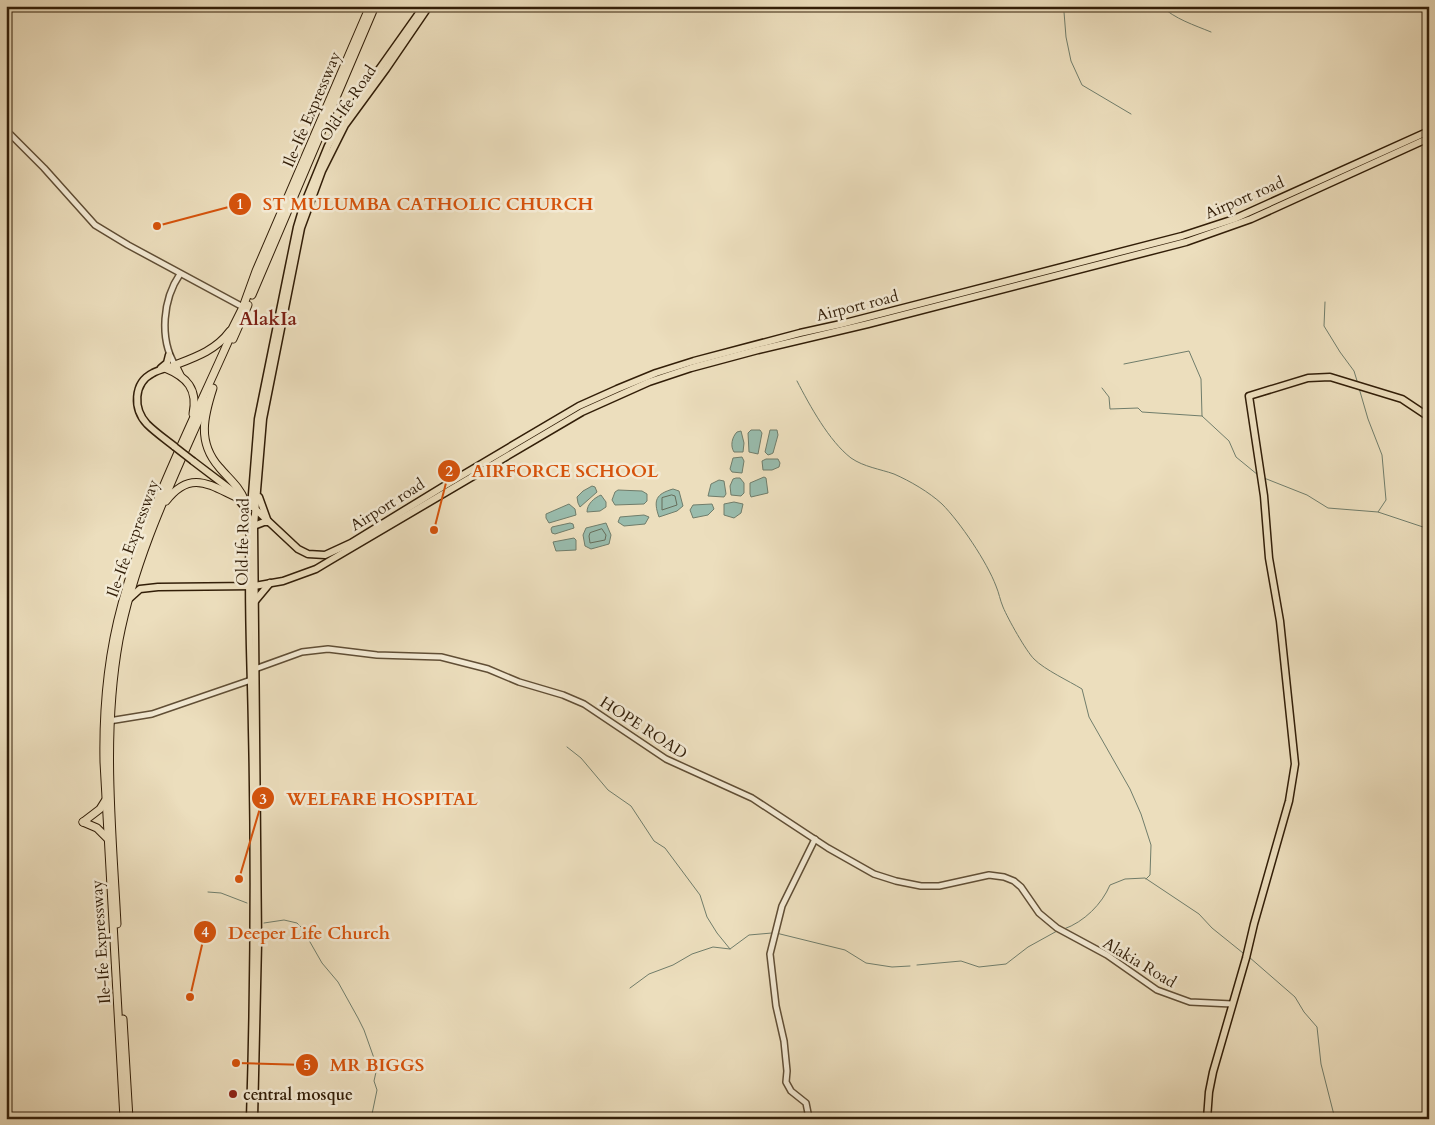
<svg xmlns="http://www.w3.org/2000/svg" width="1435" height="1125" viewBox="0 0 1435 1125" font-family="Cardo,serif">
  <rect width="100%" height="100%" fill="#ecdebd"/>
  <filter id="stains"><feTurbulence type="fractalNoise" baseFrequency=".004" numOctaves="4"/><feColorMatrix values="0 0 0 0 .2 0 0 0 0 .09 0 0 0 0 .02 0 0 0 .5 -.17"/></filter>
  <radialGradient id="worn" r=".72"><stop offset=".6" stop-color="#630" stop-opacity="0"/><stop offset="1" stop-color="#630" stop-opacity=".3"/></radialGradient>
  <g fill="#99bcad" stroke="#707d6b">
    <path d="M751 430H760L762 433 758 454 749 452 748 433Z"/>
    <path d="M770 430H777L778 435 773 453 771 454 768 455 765 452Z"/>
    <path d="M741 431 744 443 743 452H734C730 446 732 437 737 432Z"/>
    <path d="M742 457 744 461 742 473 732 472 730 469 733 458Z"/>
    <path d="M766 459H778L780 463 779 467 772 470H763L762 461Z"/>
    <path d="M764 477 766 478 768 493 751 497 750 494V483Z"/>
    <path d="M736 478H740L744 483V493L741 496 731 495 730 486 733 479Z"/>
    <path d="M719 480 724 481 726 494 724 497 708 496 711 484Z"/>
    <path d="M592 486 595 487 597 492 580 507 578 503 577 497 583 491Z"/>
    <path d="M673 489 679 491 683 506 677 511 659 517C653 500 656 494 673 489Z"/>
    <path d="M618 490 642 491 647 494V501L644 504 615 505 612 500 615 492Z"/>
    <path d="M601 495 606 502V507L600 511 587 512C587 504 594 498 601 495Z"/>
    <path d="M734 502 743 504 741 513 734 518 724 515V504Z"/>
    <path d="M569 504 575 509 576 515 549 523 546 518V514Z"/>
    <path d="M712 504 714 509 708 515 693 518 690 510 693 505Z"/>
    <path d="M644 515 649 517 645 524 624 526 618 522 620 517Z"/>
    <path d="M570 523 573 524 574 528 555 534 552 533 551 529 552 527Z"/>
    <path d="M606 523 611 535 609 544 591 549 585 546 583 535 586 528Z"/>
    <path d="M574 538 576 540V550L556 551 553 542Z"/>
  </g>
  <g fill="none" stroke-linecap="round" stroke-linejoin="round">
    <g stroke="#666d5a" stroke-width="1">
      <path d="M672 495 675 496 677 505 662 510V498Z"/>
      <path d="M602 529 606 535 605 540 590 543 589 536 590 533Z"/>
    </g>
    <g stroke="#707d6b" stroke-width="1">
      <path d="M1062 6 1064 12 1066 37 1071 61 1082 85 1131 114"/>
      <path d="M1161 6C1175 19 1194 25 1211 32"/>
      <path d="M1325 302 1324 326 1340 352 1354 371 1358 384"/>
      <path d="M1124 364 1189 351 1201 379 1202 416 1229 441 1236 457 1258 475"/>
      <path d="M797 381C810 406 829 441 851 458 864 467 880 469 894 474 910 481 929 492 942 504 960 522 987 562 996 586 999 593 1000 600 1003 607 1008 619 1026 651 1034 659 1045 670 1069 681 1082 689L1089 717 1130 789 1141 814 1151 845 1150 875 1146 879"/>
      <path d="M1102 388 1109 397 1110 409 1138 408 1142 412 1202 416"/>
      <path d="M1359 388 1368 419 1382 455 1386 500 1378 512 1429 529"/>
      <path d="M1264 478 1307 495 1328 508 1378 512"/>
      <path d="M567 747 581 758 608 790 631 806 654 841 665 848 700 895 707 917 717 933 730 949"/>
      <path d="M208 892 221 893 247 903"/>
      <path d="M264 923 284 920 297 923 302 928 322 963 338 982 358 1018 364 1030 375 1061 376 1072 374 1081 377 1090 371 1119"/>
      <path d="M1064 929C1084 922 1102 904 1110 885L1125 879 1145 878 1199 914 1212 928 1243 953"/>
      <path d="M776 933 845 950 866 963 892 967 910 966"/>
      <path d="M1249 957 1295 997 1304 1012 1317 1027 1321 1064 1335 1119"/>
      <path d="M917 965 961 961 979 967 1006 964 1028 947 1057 931"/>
      <path d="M630 988 649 974 673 965 692 954 713 947 730 949 749 935 772 933"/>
    </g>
    <defs>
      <g id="minor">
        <path d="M6 130 44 168 95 225 128 245 243 307"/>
        <path d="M175 365C159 338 163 299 180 274"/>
        <path d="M255 669 302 652 328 649 377 655 441 657 488 669 519 682 563 695 584 704 666 759 752 798 828 848 874 874 896 881 921 886H939L989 875 1004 877 1014 881 1021 887 1039 913 1057 928 1107 955 1157 990 1190 1002 1232 1004"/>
        <path d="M109 721 152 714 251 680"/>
        <path d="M807 1119 808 1113 806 1103 791 1091 786 1082 787 1071 784 1041 776 1006 770 954 782 906 815 839"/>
      </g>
      <g id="major">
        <path d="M161 368 167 363 169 355"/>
        <path d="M175 447C165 439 155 432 147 424 133 409 133 383 153 373 160 369 168 368 175 365"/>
        <path d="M193 461 251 505 298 549 308 554 325 555 351 543 444 486 579 406 617 389 656 373 694 361 800 333 841 324 1182 236 1234 219 1429 131"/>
        <path d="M237 498 244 506 251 522"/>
        <path d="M251 507 258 419 289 266 297 227 303 207 328 146 341 123 424 6"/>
        <path d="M251 527 264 522H268L259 497"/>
        <path d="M130 598 140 589 158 587 254 586 283 581 316 569 331 560 582 412 649 382 691 368 758 350 868 324 1186 242 1251 219 1429 138"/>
        <path d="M255 601 270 583"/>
        <path d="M250 1119C254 989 255 859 252 730 251 663 247 596 250 530"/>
        <path d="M254 1119 258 943 254 526 263 419 301 228 322 171 345 125 386 69 429 6"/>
        <path d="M1207 1119 1209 1092 1213 1072 1246 958 1254 924 1289 801 1295 764 1280 621 1269 558 1264 496 1249 396 1308 378 1330 377 1402 399 1429 417"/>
      </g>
      <g id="highway">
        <path d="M252 295 375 6"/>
        <path d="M233 339 248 305"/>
        <path d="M165 368C187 377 198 389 193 414"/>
        <path d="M180 375 175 365C196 357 216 350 230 331"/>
        <path d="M213 388C204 416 197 442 219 467 229 479 239 486 245 501"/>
        <path d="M166 501C193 466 214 489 245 501"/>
        <path d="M83 822 100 809 105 801"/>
        <path d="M83 822 97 828 107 838"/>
        <path d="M117 924C112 829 102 734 119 640 135 556 173 479 207 401"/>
        <path d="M123 1019 129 1119"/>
        <path d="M124 1119 104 762C103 709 108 655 122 604 147 510 193 422 232 333V329L243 307 256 271 370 6"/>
      </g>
    </defs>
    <use href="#minor" stroke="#604e35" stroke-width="8"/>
    <use href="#major" stroke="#321e08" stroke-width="9"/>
    <use href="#highway" stroke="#321e08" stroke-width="9"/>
    <use href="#minor" stroke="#f3ead4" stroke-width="5"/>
    <use href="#major" stroke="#ecdebd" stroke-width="6"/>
    <use href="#highway" stroke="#ecdebd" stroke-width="7"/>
    <defs>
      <path id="major-bridge" d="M175 447 193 461"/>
    </defs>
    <use href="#major-bridge" stroke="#321e08" stroke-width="9" stroke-linecap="butt"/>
    <use href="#major-bridge" stroke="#ecdebd" stroke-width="6"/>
  </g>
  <circle fill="#8f2418" stroke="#f3ead4" stroke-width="2" cx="233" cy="1094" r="5"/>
  <g text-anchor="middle" stroke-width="5" stroke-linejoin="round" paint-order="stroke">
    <g font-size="16" fill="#321e08" stroke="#f3ead4">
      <text transform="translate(347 103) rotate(-56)" y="6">Old Ife Road</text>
      <text transform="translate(311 109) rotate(-67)" y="6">Ile-Ife Expressway</text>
      <text transform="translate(1244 197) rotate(-23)" y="6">Airport road</text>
      <text transform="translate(857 305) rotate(-14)" y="6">Airport road</text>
      <text transform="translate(387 504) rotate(-32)" y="6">Airport road</text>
      <text transform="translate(132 538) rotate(-70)" y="6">Ile-Ife Expressway</text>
      <text transform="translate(242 542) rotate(-89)" y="6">Old Ife Road</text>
      <text transform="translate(644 727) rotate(33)" y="6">HOPE ROAD</text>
      <text transform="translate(100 942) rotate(-94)" y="6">Ile-Ife Expressway</text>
      <text transform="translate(1140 962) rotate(31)" y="6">Alakia Road</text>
    </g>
    <g font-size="16" font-weight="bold" fill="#321e08" stroke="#f3ead4" text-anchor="start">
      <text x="243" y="1100">central mosque</text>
    </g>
    <g font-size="19" font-weight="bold" fill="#7a1f14" stroke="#f3ead4">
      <text x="268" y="325">AlakIa</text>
    </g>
  </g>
  <path fill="none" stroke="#d6530c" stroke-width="2" d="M157 226L240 204M434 530L449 471M239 879L263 798M190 997L205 932M236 1063L307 1065"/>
  <g fill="#d6530c" stroke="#f3ead4" stroke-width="2">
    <circle cx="157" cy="226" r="5"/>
    <circle cx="434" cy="530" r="5"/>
    <circle cx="239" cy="879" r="5"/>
    <circle cx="190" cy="997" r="5"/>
    <circle cx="236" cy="1063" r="5"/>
    <circle cx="240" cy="204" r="12"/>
    <circle cx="449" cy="471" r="12"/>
    <circle cx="263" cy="798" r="12"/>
    <circle cx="205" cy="932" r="12"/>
    <circle cx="307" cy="1065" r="12"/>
  </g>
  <g font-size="15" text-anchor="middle" font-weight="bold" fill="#fff">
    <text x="240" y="209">1</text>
    <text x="449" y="476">2</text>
    <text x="263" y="804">3</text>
    <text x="205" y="937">4</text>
    <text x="307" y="1070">5</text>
  </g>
  <g font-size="18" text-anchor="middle" font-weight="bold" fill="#d6530c" stroke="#f3ead4" stroke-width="5" stroke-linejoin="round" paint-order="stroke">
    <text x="428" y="210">ST MULUMBA CATHOLIC CHURCH</text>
    <text x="565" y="477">AIRFORCE SCHOOL</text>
    <text x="382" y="805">WELFARE HOSPITAL</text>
    <text x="309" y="939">Deeper Life Church</text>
    <text x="377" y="1071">MR BIGGS</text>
  </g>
  <rect width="1435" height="1125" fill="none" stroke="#ecdebd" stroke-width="25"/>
  <rect x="8" y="8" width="1420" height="1110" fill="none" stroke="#321e08" stroke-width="2.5"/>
  <rect x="12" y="12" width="1410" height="1100" fill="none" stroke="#321e08"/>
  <rect width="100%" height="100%" filter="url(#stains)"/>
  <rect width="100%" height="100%" fill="url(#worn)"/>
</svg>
